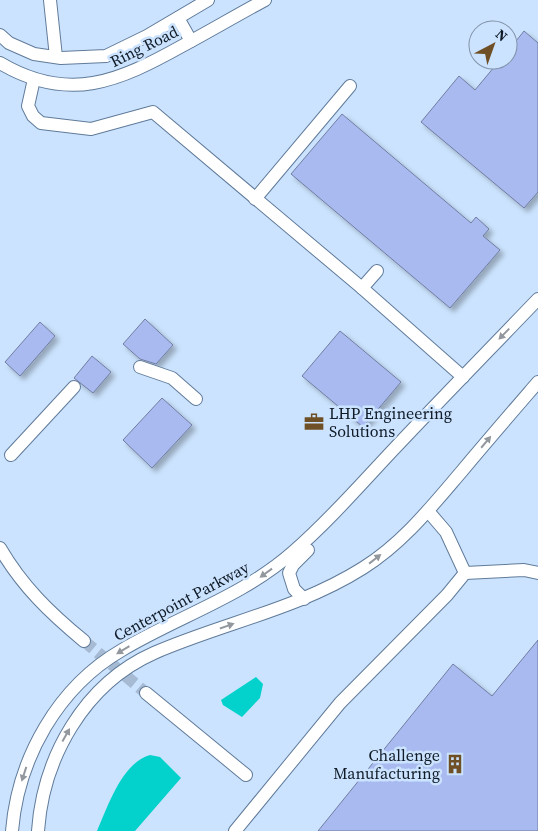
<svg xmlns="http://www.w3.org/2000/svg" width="538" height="831" viewBox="0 0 538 831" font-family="'Source Serif 4',serif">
  <defs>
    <filter id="shadow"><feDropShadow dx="4" dy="4" stdDeviation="2.5" flood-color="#0004"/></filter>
  </defs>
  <rect width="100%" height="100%" fill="#cbe3fe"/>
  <g fill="#03d1cb">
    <path d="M256 677 263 684 260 698 242 717 223 705 221 700Z"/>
    <path d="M150 755 160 757 181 778 135 831H97C108 806 122 763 150 755Z"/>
  </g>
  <g fill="#a9baf0" stroke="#717da1" filter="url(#shadow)">
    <path d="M524 31 538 43V192L524 208 421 122 459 76 475 90 500 60H508V51Z"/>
    <path d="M342 114 471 223 476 217 489 229 483 236 500 250 450 308 291 174Z"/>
    <path d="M145 319 173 345 156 364 140 359 123 344Z"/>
    <path d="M40 322 55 336 20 376 5 362Z"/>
    <path d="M340 331 401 382 363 427 302 376Z"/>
    <path d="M92 356 111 372 93 393 74 378Z"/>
    <path d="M162 398 192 425 152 468 123 440Z"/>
    <path d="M538 640V831H318L453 664 492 696Z"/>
  </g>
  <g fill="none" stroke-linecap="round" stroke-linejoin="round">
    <path stroke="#a6bbd3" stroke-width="12" stroke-dasharray="12 6" stroke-linecap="butt" d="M84 641 146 693"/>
    <defs>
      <g id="minor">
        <path d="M50 0 56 57"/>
        <path d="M178 18 191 41"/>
        <path d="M0 35 9 43 34 54 61 58 106 56 147 36 208 0"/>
        <path d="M0 63C69 104 119 81 182 46 210 31 237 15 265 0"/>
        <path d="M34 79 28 106 33 116 41 123 91 129 153 112 362 288 463 377"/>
        <path d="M255 199 350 86"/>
        <path d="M362 288 377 271"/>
        <path d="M140 367 172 378 196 399"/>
        <path d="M11 455 74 387"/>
        <path d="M0 548C22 586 50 613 84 641"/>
        <path d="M465 573 524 570 538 573"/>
        <path d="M304 599 294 589 289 573 293 565 308 550"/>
        <path d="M146 693 246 775"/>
        <path d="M12 831C18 758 58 687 122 650 179 616 242 597 293 552 329 521 361 484 393 450 441 399 490 349 538 299"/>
        <path d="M38 831C43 758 84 684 154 653 223 623 298 609 363 568 403 543 432 506 462 471 487 441 513 411 538 382"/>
        <path d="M235 831 340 703 447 595 465 573 446 532 428 511"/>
      </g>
    </defs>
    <use href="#minor" stroke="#607b9a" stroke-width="14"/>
    <use href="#minor" stroke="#fff" stroke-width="12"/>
  </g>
  <defs><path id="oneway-solid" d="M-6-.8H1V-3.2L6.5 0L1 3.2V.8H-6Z" transform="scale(1.25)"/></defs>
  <g fill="#93989e">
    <use href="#oneway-solid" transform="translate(504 334) rotate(134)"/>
    <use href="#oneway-solid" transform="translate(486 442) rotate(-50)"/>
    <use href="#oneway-solid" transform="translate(375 559) rotate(-38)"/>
    <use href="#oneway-solid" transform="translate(266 573) rotate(144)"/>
    <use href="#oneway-solid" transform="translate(227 626) rotate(-19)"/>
    <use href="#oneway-solid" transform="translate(123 650) rotate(149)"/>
    <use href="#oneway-solid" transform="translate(66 735) rotate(-61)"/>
    <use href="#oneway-solid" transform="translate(24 774) rotate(108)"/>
  </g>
  <defs>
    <symbol id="office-bare" viewBox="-9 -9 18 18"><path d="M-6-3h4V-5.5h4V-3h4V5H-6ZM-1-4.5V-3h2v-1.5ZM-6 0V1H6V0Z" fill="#6f4f25" stroke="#cbe3fe" stroke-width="2.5" paint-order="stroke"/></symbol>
    <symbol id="building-bare" viewBox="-9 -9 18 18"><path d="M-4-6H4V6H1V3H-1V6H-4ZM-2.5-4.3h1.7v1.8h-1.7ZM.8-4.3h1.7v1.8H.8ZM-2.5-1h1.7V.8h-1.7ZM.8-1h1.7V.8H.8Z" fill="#6f4f25" stroke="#cbe3fe" stroke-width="2.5" paint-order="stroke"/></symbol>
  </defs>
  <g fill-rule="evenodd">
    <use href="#office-bare" x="300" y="408" width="28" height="28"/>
    <use href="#building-bare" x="441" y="750" width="28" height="28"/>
  </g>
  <g text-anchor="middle" stroke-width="5" stroke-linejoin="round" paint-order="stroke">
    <g font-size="16" fill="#101b27" stroke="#cbe3fe">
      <text transform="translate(144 46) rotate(-26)" y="6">Ring Road</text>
      <text transform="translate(181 601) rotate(-28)" y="6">Centerpoint Parkway</text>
    </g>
    <g font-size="16" fill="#101b27" stroke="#cbe3fe" text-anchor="start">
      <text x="329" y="419">LHP Engineering<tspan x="329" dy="18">Solutions</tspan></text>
      <text x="440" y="761" text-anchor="end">Challenge<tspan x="440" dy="18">Manufacturing</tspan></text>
    </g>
  </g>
  <g transform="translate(493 45) rotate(41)"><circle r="24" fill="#cbe3fe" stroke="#8093a8"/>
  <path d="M0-4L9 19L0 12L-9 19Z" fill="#6f4f25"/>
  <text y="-8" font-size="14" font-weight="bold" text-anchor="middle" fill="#101b27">N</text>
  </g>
</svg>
